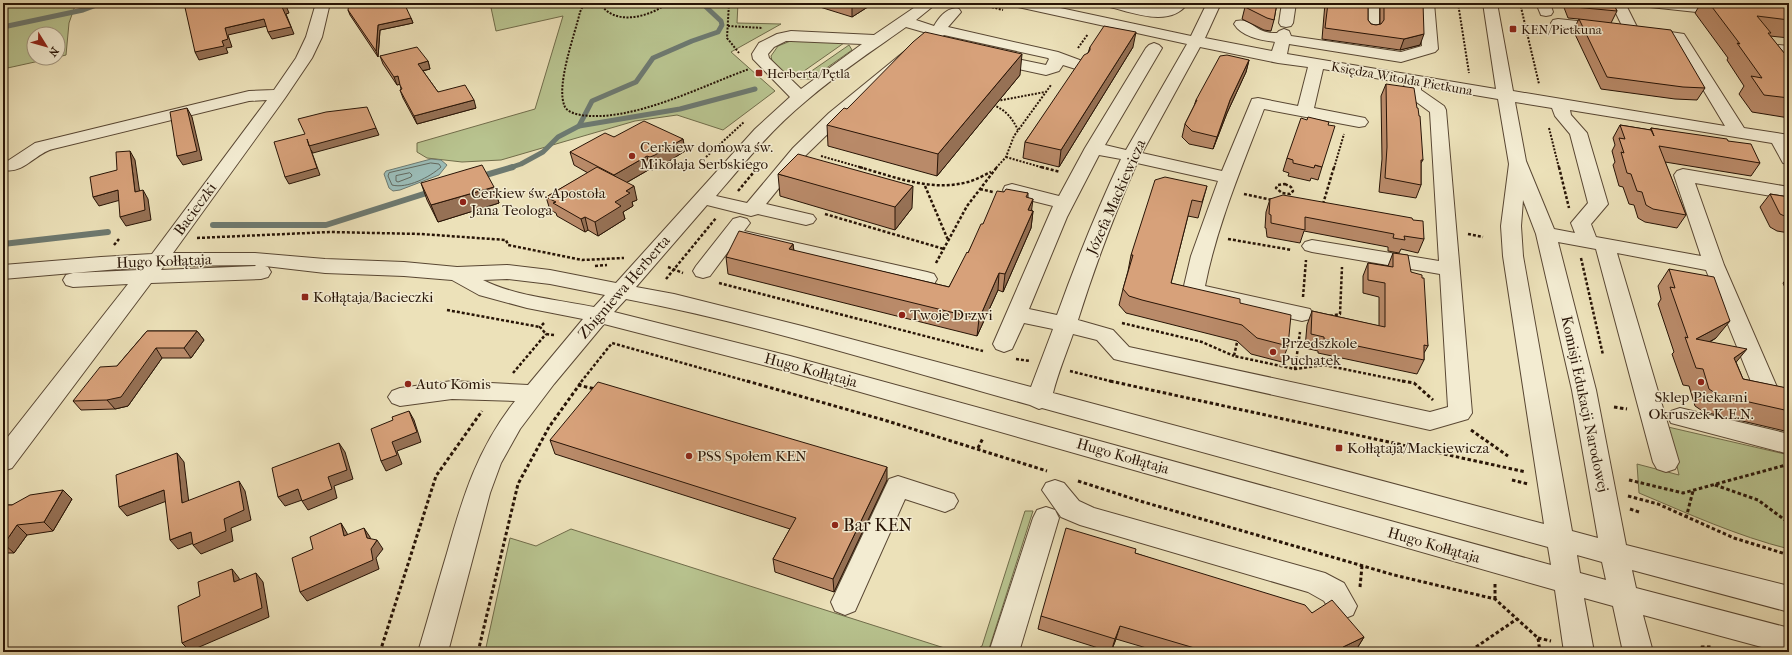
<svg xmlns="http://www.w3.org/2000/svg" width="1792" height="655" viewBox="0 0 1792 655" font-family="'IM FELL French Canon',serif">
  <rect width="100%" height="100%" fill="#ece1b9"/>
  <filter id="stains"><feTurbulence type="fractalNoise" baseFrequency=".005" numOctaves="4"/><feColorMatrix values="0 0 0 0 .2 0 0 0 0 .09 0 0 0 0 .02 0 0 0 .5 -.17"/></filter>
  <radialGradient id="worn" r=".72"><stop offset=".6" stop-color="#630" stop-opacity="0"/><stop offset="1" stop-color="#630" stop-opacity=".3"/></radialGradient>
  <g fill="#b8c38f" stroke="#706c4a">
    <path d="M3 3H76L69 23 66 55 58 57V34H34V58H53L3 69Z"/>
    <path d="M490 3H738L737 23 781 24 731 52 775 91 723 130 677 115 635 121 501 160 462 162 427 158 417 152V143L535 109 563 16 496 31Z"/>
    <path d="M793 40 844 43 794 78C786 75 771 65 771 56L778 46Z"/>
    <path d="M849 45 852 50 811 79H800Z"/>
    <path d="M1668 427 1789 455V549C1737 536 1689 514 1639 493L1637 464 1679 475Z"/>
    <path d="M1025 511H1033L988 652H972L982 646Z"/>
    <path d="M571 529 957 652H485L510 538 536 546Z"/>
  </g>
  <path fill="#9bbcb7" stroke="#6d7970" d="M431 159 441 160 447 165 439 175 400 190 393 191 389 188 384 174 386 171Z"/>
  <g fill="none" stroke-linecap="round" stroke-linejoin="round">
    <g stroke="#62685e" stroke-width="1">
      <path d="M431 163 439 164 441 167C430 177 407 189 392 185L388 176 389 173Z"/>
      <path d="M410 173 412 175 411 177 398 182 396 181V176Z"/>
    </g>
    <g stroke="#6d7970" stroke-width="5">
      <path d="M3 27 83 10 102 3"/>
      <path d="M579 126 680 109 755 89"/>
      <path d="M509 168 521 164 543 152 558 137 579 126 592 101 636 82 653 58 692 41 718 32 722 25 721 21 705 6 704 3"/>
    </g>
    <g stroke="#6d7970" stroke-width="6">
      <path d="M479 177 513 167"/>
      <path d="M213 225H326L433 191"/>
      <path d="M3 244 108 232"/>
    </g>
    <defs>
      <g id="minor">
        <path d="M316 3H330L322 37 312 58 285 98 173 253H255L325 259 404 262 457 267 507 265 550 270 616 283 755 129 790 97 753 59 752 54 759 43 777 34 791 31 874 35 921 3H937L916 20 934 26C939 17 948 6 959 9L961 12 948 27 1058 52 1085 62 1087 65 1085 68 1079 70 1063 65 1059 71 1046 75 987 62 985 59 987 56 993 54 1046 65 1049 59 1048 58 944 35 841 121 805 156 766 204 813 215 816 219 813 223 806 225 758 214 751 216 707 205 636 287 674 294 802 326 1031 387 1053 329 1024 323 1012 349 1004 352 996 349 993 344 1053 206 1005 194 1003 190 1005 186 1012 184 1059 196 1085 148 1146 48 1149 45 1154 43 1159 45 1162 48 1105 145 1126 150 1187 44 1018 7 1013 6 1011 3H1037L1191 36 1207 3H1221L1205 38 1272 51 1275 42C1260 40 1242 37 1234 24L1236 21C1248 18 1253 27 1263 31 1267 33 1273 33 1277 33L1279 31 1284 29 1289 31 1291 36 1401 52 1422 46 1420 3H1434L1438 49 1435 52 1401 62 1289 44 1287 54 1496 89 1483 3H1497L1513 91 1725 126 1674 41 1626 34 1611 3H1625L1637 27 1684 34 1744 128 1789 135V164L1783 163 1772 143 1570 110 1571 115 1587 133 1608 204 1591 224 1596 237 1701 256 1674 175 1677 171 1683 169 1789 187V199L1695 183 1724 265 1780 394 1776 400 1768 403 1760 400 1756 394 1706 270 1617 253 1679 462 1675 469 1666 472 1657 469 1653 462 1596 249 1558 242 1596 390 1626 545 1789 586V612L1632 570 1636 588 1789 628V652H1780L1643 615 1653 652H1623L1613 606 1584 598 1594 652H1564L1555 590 790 372 604 324 554 384 520 429 501 463 490 493 448 652H418C428 619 437 586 447 553 463 496 478 448 515 401L452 399 400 406 392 403 388 397 392 391 400 388 452 381 528 385 583 319 527 308 479 295 452 280 404 276 325 273 265 266 268 267 271 272 268 277 261 279 151 283 12 468 3 471V443L128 284 73 287 66 285 63 280 66 275 73 273 139 270 142 267 3 279V265L101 257 152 254 267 100 249 101C184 117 119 133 53 149 36 153 23 174 5 170L3 164 35 143 249 91 274 90 296 58 306 37ZM906 27 927 33 829 113 793 148 747 203 716 196C744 163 772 129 806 101 837 74 872 51 906 27ZM786 41H791L862 44 801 89 769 58 768 54 774 47ZM1200 47 1278 63 1308 67 1298 106 1258 98 1252 99 1222 171 1142 153ZM1323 69 1404 83 1405 92 1407 95 1430 112 1439 261 1312 240 1305 242 1302 246 1305 250 1312 252 1440 274 1448 407 1430 412 1129 347 1113 330 1078 320C1095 266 1114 215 1137 163L1218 181 1191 256 1183 290 1187 295 1302 321 1310 319 1313 314 1310 309 1205 286C1217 225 1242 167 1264 109L1359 127 1365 126 1368 122 1365 118 1314 108ZM1421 86 1498 99 1509 164 1501 226 1503 256 1544 524 1053 393C1058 373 1066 354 1073 334L1097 340 1114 359 1122 361 1430 430 1468 419 1472 413 1446 110 1444 106 1421 90ZM1515 102 1552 108 1555 116 1570 134 1588 203 1571 223 1575 233 1554 229 1526 161ZM1099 155 1121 159C1097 210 1076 262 1057 315L1029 309 1067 217ZM1523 200 1536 234 1572 390 1598 538 1572 531 1523 256 1521 226ZM255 265 256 266 161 270 164 266ZM507 279 550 284 605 295 594 307C559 300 514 296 483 280ZM626 299C762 325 896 368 1030 405L1039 409 1042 408 1548 547 1551 565 790 356 614 312ZM1577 555 1602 562 1606 580 1580 573Z"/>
        <path d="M1103 3H1128L1159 8 1166 7 1173 3H1188C1171 28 1134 13 1110 7L1105 6Z"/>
        <path d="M1282 3H1296L1293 23 1291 26 1286 27 1281 26 1279 23Z"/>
        <path d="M1365 3H1379V30L1377 33 1372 34 1367 33 1365 30Z"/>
        <path d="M1536 3H1550L1553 12 1551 15 1546 16 1541 15Z"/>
        <path d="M1643 3H1690L1789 14V22L1650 7 1645 6Z"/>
        <path d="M1558 19 1606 24 1611 25 1613 28 1611 31 1606 32 1553 26 1551 23 1553 20Z"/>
        <path d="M1779 45 1789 46V56L1774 53 1771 50 1774 47Z"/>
        <path d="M740 217 747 219 750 223 744 231 927 272 934 274 937 279 934 284 927 286 736 241 710 276 703 278 696 276 693 271 696 266 733 219Z"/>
        <path d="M1680 408 1789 434V454L1671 423 1668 417 1671 411Z"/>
        <path d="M898 476 954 494 958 501 954 508 945 512 905 499 855 611 845 615 835 611 831 602 889 479Z"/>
        <path d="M1055 480 1064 483 1079 501 1094 508 1325 573 1344 583 1357 606 1353 615 1343 619 1333 615 1324 601 1308 592 1080 525 1061 517 1042 490 1046 483Z"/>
        <path d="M1046 507 1055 510 1059 518 1019 652H989L1033 518 1037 510Z"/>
      </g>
    </defs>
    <use href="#minor" stroke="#594733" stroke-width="2"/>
    <g stroke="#281406" stroke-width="2" stroke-dasharray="2 1.5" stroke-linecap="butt">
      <path d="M588 3 583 6 580 12C575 34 555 87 565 107 568 112 575 114 581 115 631 123 702 86 749 69"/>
      <path d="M600 3C613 25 644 18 662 7"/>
      <path d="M660 3 662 7 672 3"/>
      <path d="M729 3 727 38 739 53"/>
      <path d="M886 3 898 6"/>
      <path d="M975 3 1003 10"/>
      <path d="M1458 3 1469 73"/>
      <path d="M1520 3 1539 84"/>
      <path d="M728 26 763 28"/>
      <path d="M1078 48 1088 34"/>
      <path d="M997 101 1045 92"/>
      <path d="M993 105C1006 110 1012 118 1018 130"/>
      <path d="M1549 128 1559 168"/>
      <path d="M821 156 863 168"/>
      <path d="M706 157 744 122"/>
      <path d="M1006 157 1044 168"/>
      <path d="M996 168 1006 157 1014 136 1051 85"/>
      <path d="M1334 168 1344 134"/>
    </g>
    <g stroke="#281406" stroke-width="2.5" stroke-dasharray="3 2" stroke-linecap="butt">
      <path d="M859 167C895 177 931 192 968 182 976 180 984 175 991 172"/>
      <path d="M1041 167 1060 172"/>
      <path d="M1559 167 1569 208"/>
      <path d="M1285 184 1291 187 1293 191 1290 194 1282 193 1276 188 1278 185Z"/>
      <path d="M925 186 948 240"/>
      <path d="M980 189 993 192"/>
      <path d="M738 191 753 173"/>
      <path d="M1244 194 1272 200"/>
      <path d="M1323 204 1334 167"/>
      <path d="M825 214 944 249"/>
      <path d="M1468 234 1483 237"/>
      <path d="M197 238 330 232 421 234 506 240 508 245 582 260 624 258"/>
      <path d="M1228 239 1292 250"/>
      <path d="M114 245 119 239"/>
      <path d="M1581 258 1603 355"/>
      <path d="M936 263 967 206 997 167"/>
      <path d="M595 266 607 265"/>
      <path d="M668 267 683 273"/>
      <path d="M666 279 716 218"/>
      <path d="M719 283 983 351"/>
      <path d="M1303 297 1306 260"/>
      <path d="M447 310 540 327"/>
      <path d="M1330 316 1340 314 1342 267"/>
      <path d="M544 323 540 327 546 334 554 335"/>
      <path d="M1122 323 1202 342 1234 356"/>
      <path d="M1238 338 1234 356 1295 369 1324 365 1407 382"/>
      <path d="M1016 359 1030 361"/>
      <path d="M1295 369 1300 332"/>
      <path d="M1070 371 1114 382"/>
      <path d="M513 373 546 334"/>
      <path d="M581 382 612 343 750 382"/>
    </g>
    <g stroke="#281406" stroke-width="3" stroke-dasharray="3.5 2.5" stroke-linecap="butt">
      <path d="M747 381 884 420 1047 471"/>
      <path d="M1110 381 1526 472"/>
      <path d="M1402 381 1414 383 1433 400"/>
      <path d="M578 385 595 389"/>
      <path d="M1614 407 1627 409"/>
      <path d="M1471 430 1508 456"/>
      <path d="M978 448 983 438"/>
      <path d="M1512 480 1528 484"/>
      <path d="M1629 480 1683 493 1786 465"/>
      <path d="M1078 481 1140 501 1394 575 1495 599 1538 638 1540 652"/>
      <path d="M1715 485 1758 500 1789 523"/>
      <path d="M1628 496 1658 504 1734 538 1789 555"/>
      <path d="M1630 509 1639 512"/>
      <path d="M1686 518 1693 491"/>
      <path d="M1495 584V599"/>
      <path d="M1360 587 1362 566"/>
      <path d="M1538 638 1551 641"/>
      <path d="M1476 647 1517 619"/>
      <path d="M380 652 436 476 482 411"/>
      <path d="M478 652 518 484 549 427 582 381"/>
      <path d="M1690 652 1702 647H1713"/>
    </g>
    <use href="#minor" fill="#f3ecd2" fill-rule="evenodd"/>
  </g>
  <g fill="#b98a69" stroke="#281406">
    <path d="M807 3H874L852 17Z"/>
    <path d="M1246 3H1277L1274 20 1271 31 1264 30 1242 19Z"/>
    <path d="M1325 3H1368V20L1371 24 1376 25 1380 24V3H1423L1420 45 1400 50 1322 39Z"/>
    <path d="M1564 3H1613L1617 11 1611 23 1705 88 1697 100 1675 99 1601 89 1573 30 1579 19 1568 18 1563 5Z"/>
    <path d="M1701 3H1789V38L1770 36 1789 59V118L1752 112 1739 94 1744 86 1727 60 1728 58 1695 13Z"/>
    <path d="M348 10 411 18 413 23 380 30 378 57 350 15Z"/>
    <path d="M1090 47H1133L1059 167 1023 158 1025 142 1088 53Z"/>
    <path d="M380 56 428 61 430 69 423 71 438 92 476 108 417 124 403 98 400 90 401 89 400 84 397 85 383 64Z"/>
    <path d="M1249 60 1246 72 1227 113 1213 149 1189 144 1182 137 1185 124 1194 106 1196 100Z"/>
    <path d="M1020 75 937 176 828 146 827 125 847 109Z"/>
    <path d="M1386 84 1423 160 1421 163V185L1416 198 1379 192 1382 159 1381 96Z"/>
    <path d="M1620 125 1650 130 1651 128 1728 141 1760 163 1751 176 1665 162 1686 215 1677 228 1645 222 1638 218 1634 205 1629 204 1623 187 1619 186 1613 165 1615 162 1612 151 1615 145 1613 138Z"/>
    <path d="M614 137 683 139 685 151 658 168 652 170 650 169 626 183 637 200 632 202 633 206 623 212 625 219 598 236 588 230 585 232 557 216 556 213 550 210 546 197 588 173 574 165 570 152Z"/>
    <path d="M1287 158 1322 167 1318 180 1311 178 1310 181 1288 176 1289 173 1283 171Z"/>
    <path d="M778 174 912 208 895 230 780 196Z"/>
    <path d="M421 183 494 187 499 203 438 222 427 200Z"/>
    <path d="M1207 186 1198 218 1188 216 1171 283 1240 303 1288 346 1282 362 1251 354 1237 341 1138 316 1126 313 1119 305 1123 289 1128 271 1131 255Z"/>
    <path d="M1004 192 1028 193V197L1032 211H1033L1031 228 1003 292 998 290 977 336 728 274 726 257 793 244 794 251 949 287 968 253 983 224Z"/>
    <path d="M1770 194 1789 197V233L1777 231 1770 227 1760 207Z"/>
    <path d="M1270 199 1413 220 1424 239 1418 253 1401 249 1399 253 1388 251V247L1304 231 1300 243 1267 237 1266 228H1265L1266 212Z"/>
    <path d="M1393 253 1411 272 1428 346 1424 353V360L1417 374 1318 353V351L1305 348 1307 325 1312 311 1379 326V297L1363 293V276L1368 263 1388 266Z"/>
    <path d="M1669 269 1716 338 1710 342 1736 362 1743 379 1785 388 1789 385V432L1704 412 1695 406 1689 386 1683 385 1672 354 1674 352 1658 304 1661 299 1658 286Z"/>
    <path d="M1789 276V297L1783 283Z"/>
    <path d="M147 331H197L204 340 191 358H162L128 406 115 409 81 410 73 401 117 366Z"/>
    <path d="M550 440 887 480 834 592 775 572 773 559 790 529 555 454Z"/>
    <path d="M72 499 53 531 27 535 14 553H3V505H12Z"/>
    <path d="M1135 553 1312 613 1364 637 1356 650 1352 652H1160L1116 639 1111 652 1038 629 1041 616Z"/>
  </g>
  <g fill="#967155" stroke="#281406">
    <path d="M284 3H286H285L289 13 286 14 294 34 272 39 268 32Z"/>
    <path d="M856 3H874L852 17V6Z"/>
    <path d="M411 18 413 23 380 30 378 57 376 51 378 25Z"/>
    <path d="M264 19 267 26 228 35 232 47 226 48 228 53 199 60 195 52 222 41 225 28Z"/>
    <path d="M1136 32 1133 47 1059 167 1061 150Z"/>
    <path d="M1424 34 1420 45 1400 50 1404 39Z"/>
    <path d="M1022 54 1020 75 937 176 938 154Z"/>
    <path d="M1249 60 1246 72 1227 113 1213 149 1217 137 1230 100Z"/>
    <path d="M428 61 430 69 421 71 418 64Z"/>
    <path d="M398 76 401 84 397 85 394 77Z"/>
    <path d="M474 100 476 108 417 124 414 116Z"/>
    <path d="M187 108 192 117 202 160 183 165 177 156Z"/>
    <path d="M376 128 379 135 313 153 311 150 320 175 289 184 285 177 307 139Z"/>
    <path d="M683 139 685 151 658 168 652 170 650 157Z"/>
    <path d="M130 151 135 160 141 201 135 192Z"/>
    <path d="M647 156 650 169 617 188 614 175Z"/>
    <path d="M634 186 637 200 632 202 633 206 623 212 625 219 598 236 595 222 626 191Z"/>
    <path d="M913 186 912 208 895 230V207Z"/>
    <path d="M494 187 499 203 438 222 431 205Z"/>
    <path d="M118 190 124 199 99 206 93 197Z"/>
    <path d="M143 190 148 199 151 220 126 226 120 217Z"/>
    <path d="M1033 199 1031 215 1028 210Z"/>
    <path d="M1033 211 1031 228 1003 292 1005 274Z"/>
    <path d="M585 217 588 230 585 232 581 219Z"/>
    <path d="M793 244 795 261 789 249Z"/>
    <path d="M999 273 998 290 977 336 979 319Z"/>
    <path d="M1730 321 1716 338 1691 352 1696 339Z"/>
    <path d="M197 331 204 340 191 358 184 348Z"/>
    <path d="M156 348 162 358 128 406 115 409 107 400Z"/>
    <path d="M1747 349 1733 366 1734 358Z"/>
    <path d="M409 411 414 420 421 442 397 451 402 464 386 471 381 461Z"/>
    <path d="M339 443 345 452 353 479 334 486 337 498 308 510 302 501 328 477Z"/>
    <path d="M177 453 184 462 190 512 182 503Z"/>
    <path d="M887 467V480L834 592 833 579Z"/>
    <path d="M239 481 245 491 251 520 231 528 233 541 201 554 193 545 224 519Z"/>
    <path d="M298 489 305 499 285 506 278 497Z"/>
    <path d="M63 490 72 499 53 531 44 522Z"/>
    <path d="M164 490 172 499 127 516 119 507Z"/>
    <path d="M341 523 347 533 350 545 344 536Z"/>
    <path d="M17 525 27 535 14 553 4 544Z"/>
    <path d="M364 528 370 537 373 546 377 540 383 549 376 558 379 569 307 601 300 592 367 538Z"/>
    <path d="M191 532 199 541 178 549 170 540Z"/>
    <path d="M232 569 239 578 242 591 234 582Z"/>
    <path d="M256 573 263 582 269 617 190 651 182 643Z"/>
    <path d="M1120 626 1116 639 1111 652 1115 639Z"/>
    <path d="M1364 637 1356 650 1352 652H1340L1343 647Z"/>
  </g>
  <g fill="#d7a17a" stroke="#281406">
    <path d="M184 3H284L286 6 282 7 291 27 268 32 264 19 225 28 228 39 222 41 224 46 195 52Z"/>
    <path d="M349 3H404L411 18 378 25 376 51 348 10Z"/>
    <path d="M842 3H856L852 6Z"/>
    <path d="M1246 3H1277L1274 20 1267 18 1245 7Z"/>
    <path d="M1328 3H1368V20L1371 24 1376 25 1381 24 1384 20V3H1423L1424 34 1404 39 1325 28Z"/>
    <path d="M1572 3H1613L1617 11 1574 7Z"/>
    <path d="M1709 3H1761L1789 6V20L1757 16 1771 33H1768L1789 59V98L1764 95 1751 76 1762 78 1737 43 1740 44Z"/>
    <path d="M1579 19 1671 30 1705 88 1683 87 1607 77Z"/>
    <path d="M1104 26 1136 32 1061 150 1025 142 1084 55 1088 53 1090 50V47Z"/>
    <path d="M925 32 1022 54 938 154 827 125 844 108 847 109 913 42Z"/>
    <path d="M417 47 428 61 418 64 438 92 465 85 474 100 414 116 400 90 402 89 400 85 398 76 394 77 380 56Z"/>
    <path d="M1227 55 1249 60 1230 100 1217 137 1192 131 1185 124 1197 100H1196L1220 56Z"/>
    <path d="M1386 84 1414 88 1417 108H1418L1419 116H1420L1423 160H1421V185L1385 178 1387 147Z"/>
    <path d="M367 107 376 128 309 146 307 139 317 168 285 177 274 142 305 134 298 119 326 112Z"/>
    <path d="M187 108 197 151 177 156 170 112Z"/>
    <path d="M1308 117 1329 122 1328 125 1335 126 1322 167 1315 165 1314 168 1293 163V160L1287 158 1301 118 1307 120Z"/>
    <path d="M644 121 683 139 655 155 650 157 647 156 614 175 570 152 605 133 614 137Z"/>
    <path d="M1620 125 1651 130 1654 136 1651 128 1727 139 1728 141 1751 144 1760 163 1659 146 1686 215 1653 209 1646 205 1642 192 1637 191 1631 174 1627 173 1621 152 1624 153 1619 138 1625 139Z"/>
    <path d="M130 151 135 192 143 190 145 210 120 217 118 190 93 197 90 177 117 170 116 152Z"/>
    <path d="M798 154 913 186 895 207 778 174Z"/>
    <path d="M482 165 494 187 431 205 421 183Z"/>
    <path d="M597 167 634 186 626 191 630 193 615 202 621 206 595 222 585 217 581 219 553 203 556 202 546 197Z"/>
    <path d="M1165 177 1207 186 1202 202 1192 200 1171 283 1240 299V303L1291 315 1288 346 1257 338 1242 325 1142 300 1129 296 1123 289 1133 255H1131L1155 180Z"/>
    <path d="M1006 189 1028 193 1026 197 1033 199 1028 210 1033 211 1005 274 999 273 979 319 726 257 739 231 793 244 789 249 949 287 967 252 968 253 981 224H983L997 191 1004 192Z"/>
    <path d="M1770 194 1789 197V218L1780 214Z"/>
    <path d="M1283 195 1412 218 1413 220 1423 221 1424 239 1404 236 1405 240 1393 238 1394 234 1305 217V230L1271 223V215L1269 214 1270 199Z"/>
    <path d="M1393 253 1408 255 1411 272 1422 275V278H1424L1428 346 1424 345V360L1324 339V337L1311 334 1312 311 1385 327V283L1368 280V263L1393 267Z"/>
    <path d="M1669 269 1714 277 1730 321 1696 339 1747 349 1734 358 1743 379 1787 388V386L1789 385V411L1718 395 1709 389 1703 369 1696 368 1685 337 1688 338 1670 287 1675 288Z"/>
    <path d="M147 331H197L184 348H156L121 397 107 400 73 401 100 367 117 366Z"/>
    <path d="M598 382 887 467 833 579 773 559 796 518 550 440Z"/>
    <path d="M409 411 417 432 392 442 397 455 381 461 371 429 393 420 392 417Z"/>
    <path d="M339 443 347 470 328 477 332 489 302 501 298 489 278 497 272 468Z"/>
    <path d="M177 453 182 503 239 481 244 510 224 519 226 531 193 545 191 532 170 540 164 490 119 507 116 475Z"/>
    <path d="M63 490 44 522 17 525 4 544H3V505H12L30 495Z"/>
    <path d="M341 523 344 536 364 528 367 538 377 540 371 549 373 560 300 592 292 558 313 549 310 537Z"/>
    <path d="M1066 528 1136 549 1135 553 1305 605 1312 613 1332 600 1364 637 1343 647 1347 652H1208L1120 626 1115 639 1041 616Z"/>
    <path d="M232 569 234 582 256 573 262 608 182 643 178 606 200 596 198 582Z"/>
  </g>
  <g fill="#8f2418" stroke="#f3ecd2" stroke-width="1.5">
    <rect x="1509" y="25" width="8" height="8" rx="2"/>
    <rect x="755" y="69" width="8" height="8" rx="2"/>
    <circle cx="632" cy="156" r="4"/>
    <circle cx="463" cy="202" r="4"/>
    <rect x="301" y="293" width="8" height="8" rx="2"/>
    <circle cx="902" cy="315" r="4"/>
    <circle cx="1273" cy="352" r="4"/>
    <circle cx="1701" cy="382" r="4"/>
    <circle cx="408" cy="384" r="4"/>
    <rect x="1335" y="444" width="8" height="8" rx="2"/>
    <circle cx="689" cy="456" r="4"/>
    <circle cx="835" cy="525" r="4"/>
  </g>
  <g text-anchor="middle" stroke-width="3" stroke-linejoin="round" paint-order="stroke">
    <g font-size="13" fill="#281406" stroke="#f3ecd2" text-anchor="start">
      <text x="1521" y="34">KEN/Pietkuna</text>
      <text x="767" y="78">Herberta/Pętla</text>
    </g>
    <g font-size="13" fill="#281406" stroke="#f3ecd2">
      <text transform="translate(1402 78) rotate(10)" y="5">Księdza Witolda Pietkuna</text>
    </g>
    <g font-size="15" fill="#281406" stroke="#f3ecd2" text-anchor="start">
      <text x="640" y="152">Cerkiew domowa św.<tspan x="640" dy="17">Mikołaja Serbskiego</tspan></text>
      <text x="471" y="198">Cerkiew św. Apostoła<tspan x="471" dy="17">Jana Teologa</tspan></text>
      <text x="313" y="302">Kołłątaja/Bacieczki</text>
      <text x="910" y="320">Twoje Drzwi</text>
      <text x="1281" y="348">Przedszkole<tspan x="1281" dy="17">Puchatek</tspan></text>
      <text x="416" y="389">Auto Komis</text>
      <text x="1701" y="402" text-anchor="middle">Sklep Piekarni<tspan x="1701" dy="17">Okruszek K.E.N.</tspan></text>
      <text x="1347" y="453">Kołłątaja/Mackiewicza</text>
      <text x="697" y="461">PSS Społem KEN</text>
    </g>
    <g font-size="15" fill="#281406" stroke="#f3ecd2">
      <text transform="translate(1116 197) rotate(-66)" y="5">Józefa Mackiewicza</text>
      <text transform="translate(195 209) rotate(-54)" y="5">Bacieczki</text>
      <text transform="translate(164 261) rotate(-2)" y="5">Hugo Kołłątaja</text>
      <text transform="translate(624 287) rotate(-49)" y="5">Zbigniewa Herberta</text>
      <text transform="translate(811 370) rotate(15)" y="5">Hugo Kołłątaja</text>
      <text transform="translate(1585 404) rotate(78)" y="5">Komisji Edukacji Narodowej</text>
      <text transform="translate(1123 456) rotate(16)" y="5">Hugo Kołłątaja</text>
      <text transform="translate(1434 545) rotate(16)" y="5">Hugo Kołłątaja</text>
    </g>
    <g font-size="18" fill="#281406" stroke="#f3ecd2" text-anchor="start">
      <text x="843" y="531">Bar KEN</text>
    </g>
  </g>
  <rect width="1792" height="655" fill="none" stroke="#ece1b9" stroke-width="16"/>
  <rect x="4" y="4" width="1784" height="647" fill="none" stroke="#281406" stroke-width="2"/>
  <rect x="8" y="8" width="1776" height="639" fill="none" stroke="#281406"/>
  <g transform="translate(46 46) rotate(127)"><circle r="19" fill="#f3ecd2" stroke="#a29680"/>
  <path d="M0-3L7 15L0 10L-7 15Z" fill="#8f2418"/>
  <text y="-6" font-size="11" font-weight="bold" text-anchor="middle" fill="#281406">N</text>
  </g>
  <rect width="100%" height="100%" filter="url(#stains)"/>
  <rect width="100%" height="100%" fill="url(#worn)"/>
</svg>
